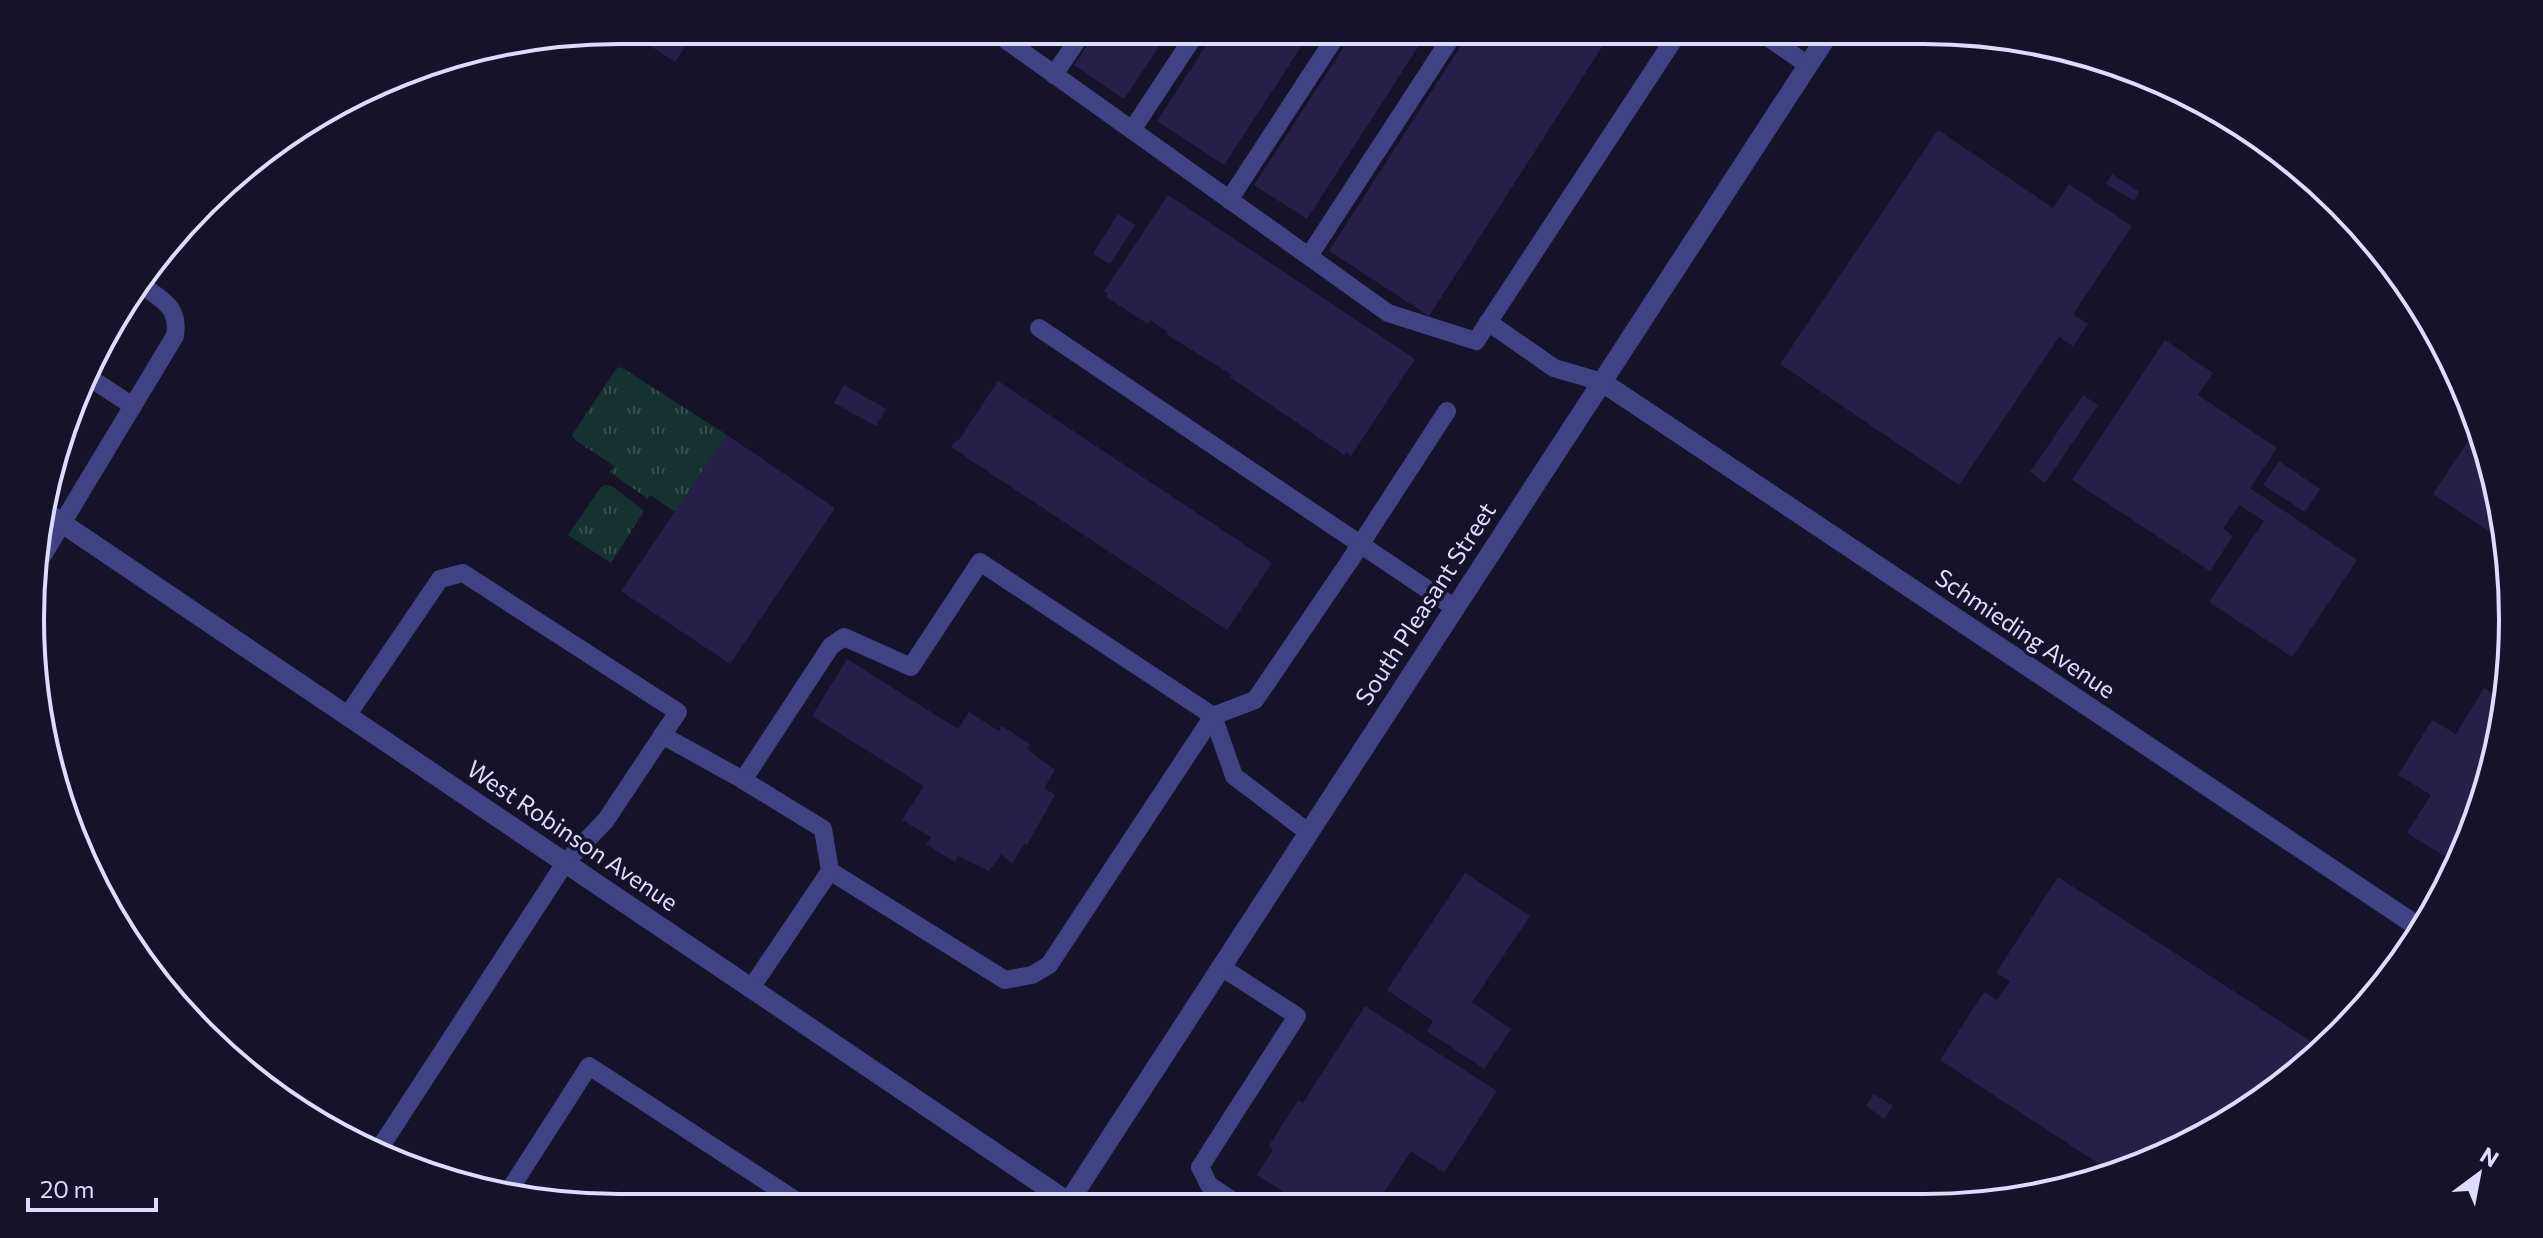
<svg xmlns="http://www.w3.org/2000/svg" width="2543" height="1238" viewBox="0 0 2543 1238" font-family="Commissioner,sans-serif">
  <defs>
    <pattern id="park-tufts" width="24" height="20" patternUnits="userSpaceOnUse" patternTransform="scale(2)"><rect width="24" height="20" fill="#163230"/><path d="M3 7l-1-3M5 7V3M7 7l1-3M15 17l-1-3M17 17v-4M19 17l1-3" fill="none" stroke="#374f4f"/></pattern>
  </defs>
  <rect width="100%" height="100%" fill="#151229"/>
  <g fill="url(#park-tufts)">
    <path d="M621 367 727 435 675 512 650 495 648 499 610 472 614 466 575 440 572 435 616 369Z"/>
    <path d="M605 485 612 486 644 511 611 563 568 535 601 487Z"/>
  </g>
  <g fill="#262048">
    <path d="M626 30H696L675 62Z"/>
    <path d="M1021 30H1054L1044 46Z"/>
    <path d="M1098 30H1170L1124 99 1074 65Z"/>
    <path d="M1216 30H1312L1224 165 1157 121Z"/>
    <path d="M1355 30H1429L1307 219 1254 185Z"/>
    <path d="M1471 30H1613L1429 316 1329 251Z"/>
    <path d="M1938 130 2053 208 2069 184 2132 226 2073 314 2088 324 2073 346 2059 337 1959 485 1780 364Z"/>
    <path d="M2112 174 2139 192 2134 201 2106 184Z"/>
    <path d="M1168 195 1415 359 1351 456 1346 452 1344 455 1230 377 1232 375 1166 334 1168 332 1150 320 1148 324 1106 297 1108 294 1104 291Z"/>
    <path d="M1118 214 1135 225 1110 264 1093 254Z"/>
    <path d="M2165 340 2213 373 2198 395 2277 448 2250 488 2357 560 2292 657 2209 602 2264 521 2239 505 2223 529 2233 536 2210 571 2072 480Z"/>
    <path d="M998 381 1272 563 1227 630 951 447 956 440 958 441Z"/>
    <path d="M844 385 886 409 876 426 834 403Z"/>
    <path d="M2083 395 2098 405 2045 483 2030 472Z"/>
    <path d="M2478 426 2502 505 2505 542 2433 494Z"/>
    <path d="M727 435 835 508 730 664 621 591Z"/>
    <path d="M2279 461 2320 489 2305 512 2263 485Z"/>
    <path d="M847 659 958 729 969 712 999 731 1002 726 1030 744 1027 749 1055 770 1044 788 1055 795 1027 845 1025 843 1012 864 1001 854 989 871 958 856 955 862 926 844 931 837 902 820 924 786 812 716Z"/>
    <path d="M2484 688 2505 701 2502 734 2468 845 2457 864 2407 833 2431 795 2398 775 2432 720 2456 734Z"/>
    <path d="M1465 873 1530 916 1472 1002 1511 1029 1484 1069 1427 1031 1433 1021 1387 990Z"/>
    <path d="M2058 877 2321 1048 2283 1086 2150 1163 2113 1173 1940 1060 1984 992 1997 1000 2010 981 1996 973Z"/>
    <path d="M1365 1006 1497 1091 1444 1173 1411 1151 1376 1205H1305L1257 1175 1273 1149 1269 1146 1298 1100 1303 1103Z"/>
    <path d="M1874 1094 1893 1106 1884 1119 1866 1106Z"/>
  </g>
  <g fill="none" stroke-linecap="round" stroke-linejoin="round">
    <g stroke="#414284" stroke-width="18">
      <path d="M992 30 1388 313 1476 341 1680 30"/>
      <path d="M1757 30 1808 65"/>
      <path d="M1054 75 1084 30"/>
      <path d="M1132 130 1198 30"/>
      <path d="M1229 200 1340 30"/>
      <path d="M1309 256 1456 30"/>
      <path d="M1488 322 1554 368 1602 382"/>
      <path d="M1039 328 1455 608"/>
      <path d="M85 375 133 406"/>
      <path d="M40 560 175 336C180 305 160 299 138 283"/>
      <path d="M347 716 440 579 463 573 678 712 606 820 565 863 376 1154"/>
      <path d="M662 735 743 780 831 646 844 637 911 667 980 562 1213 716 1234 776 1309 833"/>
      <path d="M743 780 823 829 830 871 1005 980 1032 975 1049 965 1213 716 1255 700 1349 562 1447 411"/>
      <path d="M1221 967 1297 1016 1200 1167 1209 1185 1241 1206"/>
      <path d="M751 988 830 871"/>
      <path d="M505 1197 589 1066 806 1207"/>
    </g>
    <g stroke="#414284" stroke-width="20">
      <path d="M1602 382 2420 928"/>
      <path d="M1066 1206 1831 30"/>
    </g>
    <path stroke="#414284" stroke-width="20" d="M41 509 1074 1206"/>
  </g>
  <g text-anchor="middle" stroke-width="7" stroke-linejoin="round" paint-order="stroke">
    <g font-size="24" fill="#dedcfd" stroke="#151229">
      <text transform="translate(1426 604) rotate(-57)" y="8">South Pleasant Street</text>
      <text transform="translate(2025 634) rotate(34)" y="8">Schmieding Avenue</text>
      <text transform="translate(572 836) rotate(34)" y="8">West Robinson Avenue</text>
    </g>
  </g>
  <path d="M0 0H2543V1238H0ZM619 44H1924A575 575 0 0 1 2499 619V619A575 575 0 0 1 1924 1194H619A575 575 0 0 1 44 619V619A575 575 0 0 1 619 44Z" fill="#151229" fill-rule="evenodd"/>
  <path fill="none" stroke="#dedcfd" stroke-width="4" d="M619 44H1924A575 575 0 0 1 2499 619V619A575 575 0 0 1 1924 1194H619A575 575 0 0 1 44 619V619A575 575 0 0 1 619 44Z"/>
  <g transform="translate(2479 1174) rotate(32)" stroke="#151229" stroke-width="6" paint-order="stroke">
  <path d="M0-6L14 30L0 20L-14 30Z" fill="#dedcfd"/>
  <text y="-12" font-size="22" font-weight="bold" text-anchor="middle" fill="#dedcfd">N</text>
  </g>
  <path d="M28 1198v12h128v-12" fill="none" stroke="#dedcfd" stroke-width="4"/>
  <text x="40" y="1198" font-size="24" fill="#dedcfd" stroke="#151229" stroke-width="6" paint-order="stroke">20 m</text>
</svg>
